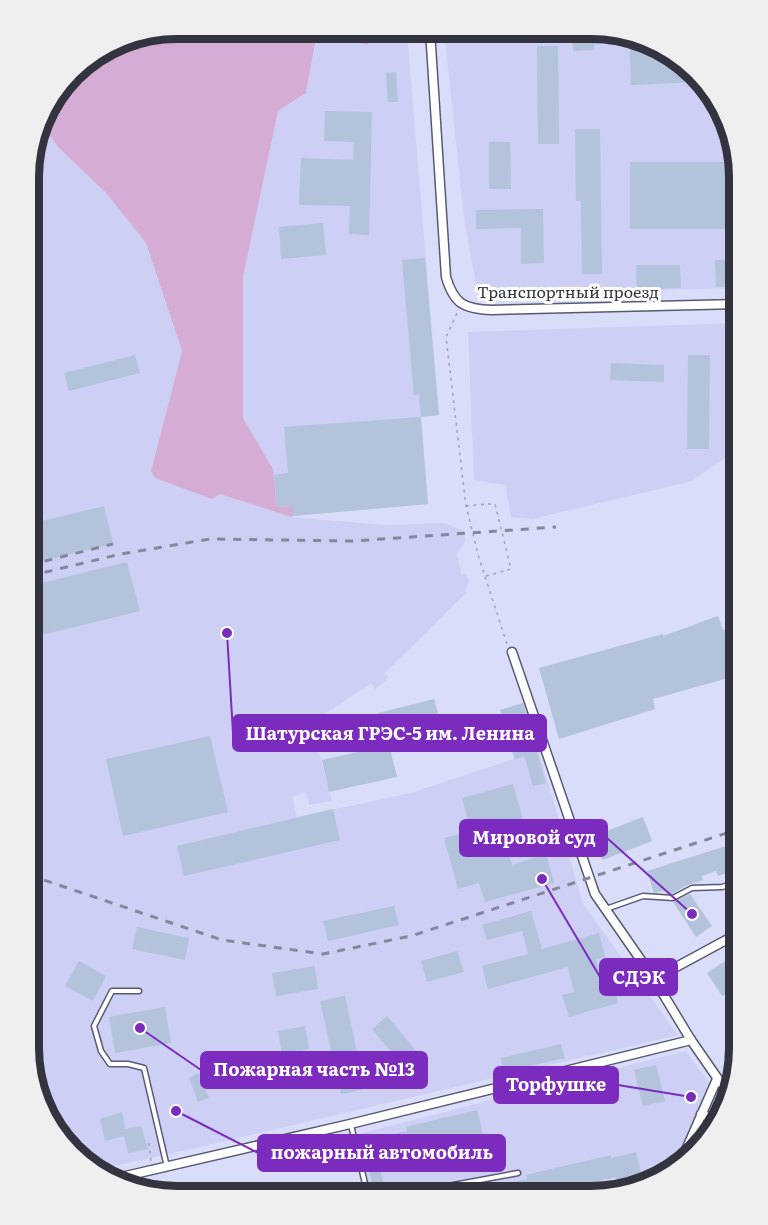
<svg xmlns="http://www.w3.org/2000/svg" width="768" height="1225" viewBox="0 0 768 1225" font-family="Literata,serif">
  <rect width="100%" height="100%" fill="#d9ddf9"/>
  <g fill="#cdd0f4">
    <path d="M444 30 620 31 682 59 728 120 739 177V288L478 295 464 218Z"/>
    <path d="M317 32 367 45 376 38 407 35 439 415 421 417 428 504 293 516 277 507 273 469 243 418V277L278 111 306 93Z"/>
    <path d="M40 123 58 147 106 193 146 243 182 351 152 471 155 478 219 494 291 517 386 525 444 523 464 531 465 541 457 554 461 574H465L469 580 465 594 385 673 388 678 375 689 371 683 311 723 332 801 309 805 306 792 292 797 297 817 411 793 514 759 500 710 525 703 583 904 678 1035 187 1150 96 1170 86 1166 40 1105 29 1048 30 158Z"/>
    <path d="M739 323V448L692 481 533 519 511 517 505 485 474 480 468 332Z"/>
    <path d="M686 1051 709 1083 676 1164 648 1185 591 1196H365L350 1136Z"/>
  </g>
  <path fill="#d5add4" d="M177 29 377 30 367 45 317 32 306 93 278 111 243 277V418L273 469 277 507 293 506V516L291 517 220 494 212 499 155 478 151 471 182 351 146 243 106 193 58 147 40 123 44 111 79 66 120 40Z"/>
  <g fill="#b2c3db">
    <path d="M572 31H594V50L573 51Z"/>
    <path d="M629 36 682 59 699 82 631 85Z"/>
    <path d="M537 46H558L559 144H538Z"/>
    <path d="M396 72 398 102H388L386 73Z"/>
    <path d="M325 111 372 112 369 235 349 234 350 206 299 205 301 158 353 160 354 142 324 141Z"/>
    <path d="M575 129H600L602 274H582L581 201H576Z"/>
    <path d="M489 142H510L511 189H489Z"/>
    <path d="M630 162H736L740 177 739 229H630Z"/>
    <path d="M543 209 544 263 521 264V228L476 229V210Z"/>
    <path d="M323 223 326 255 281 259 279 227Z"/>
    <path d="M425 258 439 415 421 417 419 395H414L402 260Z"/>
    <path d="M739 259V286L716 287 715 260Z"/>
    <path d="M636 265H680L681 288 637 289Z"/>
    <path d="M135 355 140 373 69 391 64 373Z"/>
    <path d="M688 355H710L709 449H687Z"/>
    <path d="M611 363 664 365V382L610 380Z"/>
    <path d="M421 417 428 504 293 516V506L277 507 274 475 288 473 284 427Z"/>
    <path d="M104 506 113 544 29 564V524Z"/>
    <path d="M127 562 140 611 29 638V586Z"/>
    <path d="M718 616 723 630 739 624V675L653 699 655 709 559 739 539 668 663 634V636Z"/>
    <path d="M434 699 439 717 382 731 378 713Z"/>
    <path d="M523 703 539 752 537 753 546 783 533 786 524 756 515 759 500 710Z"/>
    <path d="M210 736 228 812 123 836 106 759Z"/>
    <path d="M389 745 397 777 329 792 322 760Z"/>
    <path d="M513 784 523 820 501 826 512 865 546 854 554 883 485 902 479 883 458 889 444 838 471 831 462 798Z"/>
    <path d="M333 809 340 840 184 876 177 846Z"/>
    <path d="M643 817 652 841 603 860 594 836Z"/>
    <path d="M739 842V869L718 876 716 871 702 876 703 880 685 886 672 894H669L667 890 654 893 647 871Z"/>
    <path d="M690 894 712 926 696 937 673 902Z"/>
    <path d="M394 906 399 925 328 941 323 921Z"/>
    <path d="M531 911 542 949 599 933 605 957 596 959 604 986 613 984 618 1003 569 1017 562 995 574 992 568 967 488 989 482 966 528 954 522 931 487 940 482 925Z"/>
    <path d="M137 927 189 938 185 960 132 949Z"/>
    <path d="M457 951 464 972 427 982 421 961Z"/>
    <path d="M739 952V1006L730 991 722 996 707 973Z"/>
    <path d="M79 961 106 976 93 1001 65 986Z"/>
    <path d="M315 966 318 989 276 996 272 973Z"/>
    <path d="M345 996 365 1089 341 1094 320 1001Z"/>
    <path d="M165 1007 171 1043 115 1053 109 1017Z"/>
    <path d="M387 1016 428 1065 413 1078 372 1029Z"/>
    <path d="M305 1026 309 1049 282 1055 278 1031Z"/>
    <path d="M561 1044 565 1058 504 1072 501 1058Z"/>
    <path d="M656 1065 665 1101 643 1106 634 1070Z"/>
    <path d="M199 1073 209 1098 198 1102 189 1078Z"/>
    <path d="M477 1110 483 1134 378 1160 384 1184 373 1186 362 1142 407 1131 406 1127Z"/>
    <path d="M122 1112 125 1129 141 1126 148 1149 128 1153 124 1136 105 1141 100 1119Z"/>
    <path d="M636 1152 644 1186 619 1191 616 1177 532 1196H466V1193L527 1179 526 1175 611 1155V1158Z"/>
  </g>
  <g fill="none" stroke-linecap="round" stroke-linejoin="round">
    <defs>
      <g id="service">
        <path d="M606 909 643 896 673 898 692 888 722 887 739 882"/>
        <path d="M139 991H112L94 1026 101 1051 110 1064H128L144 1068 167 1167"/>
        <path d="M351 1125 368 1196"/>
        <path d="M394 1196 518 1173"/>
      </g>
      <g id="minor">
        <path d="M430 30 446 277C454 304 464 309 492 310L739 304"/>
        <path d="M512 652 595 894 654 979 691 1040 727 1092"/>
        <path d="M654 979 739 933"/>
        <path d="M701 1114 716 1120"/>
        <path d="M682 1159 717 1079"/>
        <path d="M117 1178 350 1124 691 1040"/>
      </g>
    </defs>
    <use href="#service" stroke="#585a73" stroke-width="7"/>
    <use href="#minor" stroke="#585a73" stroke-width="11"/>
    <g stroke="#9fa2b8" stroke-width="1.5" stroke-dasharray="3 4.5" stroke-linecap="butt">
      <path d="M457 313 446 337 466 506 479 558 507 644"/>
      <path d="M466 506 488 504"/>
      <path d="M486 576 504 571"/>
      <path d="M149 1143 151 1161"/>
    </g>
    <use href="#service" stroke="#fff" stroke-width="4"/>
    <use href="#minor" stroke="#fff" stroke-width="8"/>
    <g stroke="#85889b" stroke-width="3" stroke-dasharray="8 8" stroke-linecap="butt">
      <path d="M29 565 113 544"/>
      <path d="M29 576 121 554 210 539 353 541 556 527"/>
      <path d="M29 875 222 940 323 954 411 936 739 829"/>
    </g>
    <path stroke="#9fa2b8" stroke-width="1.5" stroke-dasharray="3 4.5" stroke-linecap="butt" d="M488 504H495L511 569 504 571"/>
  </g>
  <g text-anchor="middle" stroke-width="6" stroke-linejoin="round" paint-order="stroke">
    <g font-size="16" fill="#33343f" stroke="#fff">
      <text x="568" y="298">Транспортный проезд</text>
    </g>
  </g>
  <path d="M0 0H768V1225H0ZM177 39H591A138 138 0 0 1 729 177V1048A138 138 0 0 1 591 1186H177A138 138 0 0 1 39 1048V177A138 138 0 0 1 177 39Z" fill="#efeff0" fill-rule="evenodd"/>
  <path fill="none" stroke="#33343f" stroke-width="8" d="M177 39H591A138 138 0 0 1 729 177V1048A138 138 0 0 1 591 1186H177A138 138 0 0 1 39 1048V177A138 138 0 0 1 177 39Z"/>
  <path fill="none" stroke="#7b2cbf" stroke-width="2" d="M227 633L233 733M692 914L607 838M542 879L600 977M140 1028L201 1070M691 1097L618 1085M176 1111L258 1153"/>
  <g fill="#7b2cbf" stroke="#fff" stroke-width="2">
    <circle cx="227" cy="633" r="6"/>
    <circle cx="692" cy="914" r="6"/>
    <circle cx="542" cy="879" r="6"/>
    <circle cx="140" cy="1028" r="6"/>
    <circle cx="691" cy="1097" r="6"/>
    <circle cx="176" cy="1111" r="6"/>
  </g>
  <g fill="#7b2cbf" stroke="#7b2cbf" stroke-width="2">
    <rect x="233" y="715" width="313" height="36" rx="6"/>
    <rect x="460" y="820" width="147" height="36" rx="6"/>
    <rect x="600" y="959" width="77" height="36" rx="6"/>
    <rect x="201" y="1052" width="226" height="36" rx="6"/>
    <rect x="494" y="1067" width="124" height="36" rx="6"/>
    <rect x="258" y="1135" width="247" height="36" rx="6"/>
  </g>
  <g font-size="18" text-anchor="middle" font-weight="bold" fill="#fff">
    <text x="390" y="740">Шатурская ГРЭС-5 им. Ленина</text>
    <text x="534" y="844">Мировой суд</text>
    <text x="639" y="984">СДЭК</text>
    <text x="314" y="1076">Пожарная часть №13</text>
    <text x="556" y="1091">Торфушке</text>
    <text x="382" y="1159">пожарный автомобиль</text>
  </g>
</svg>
